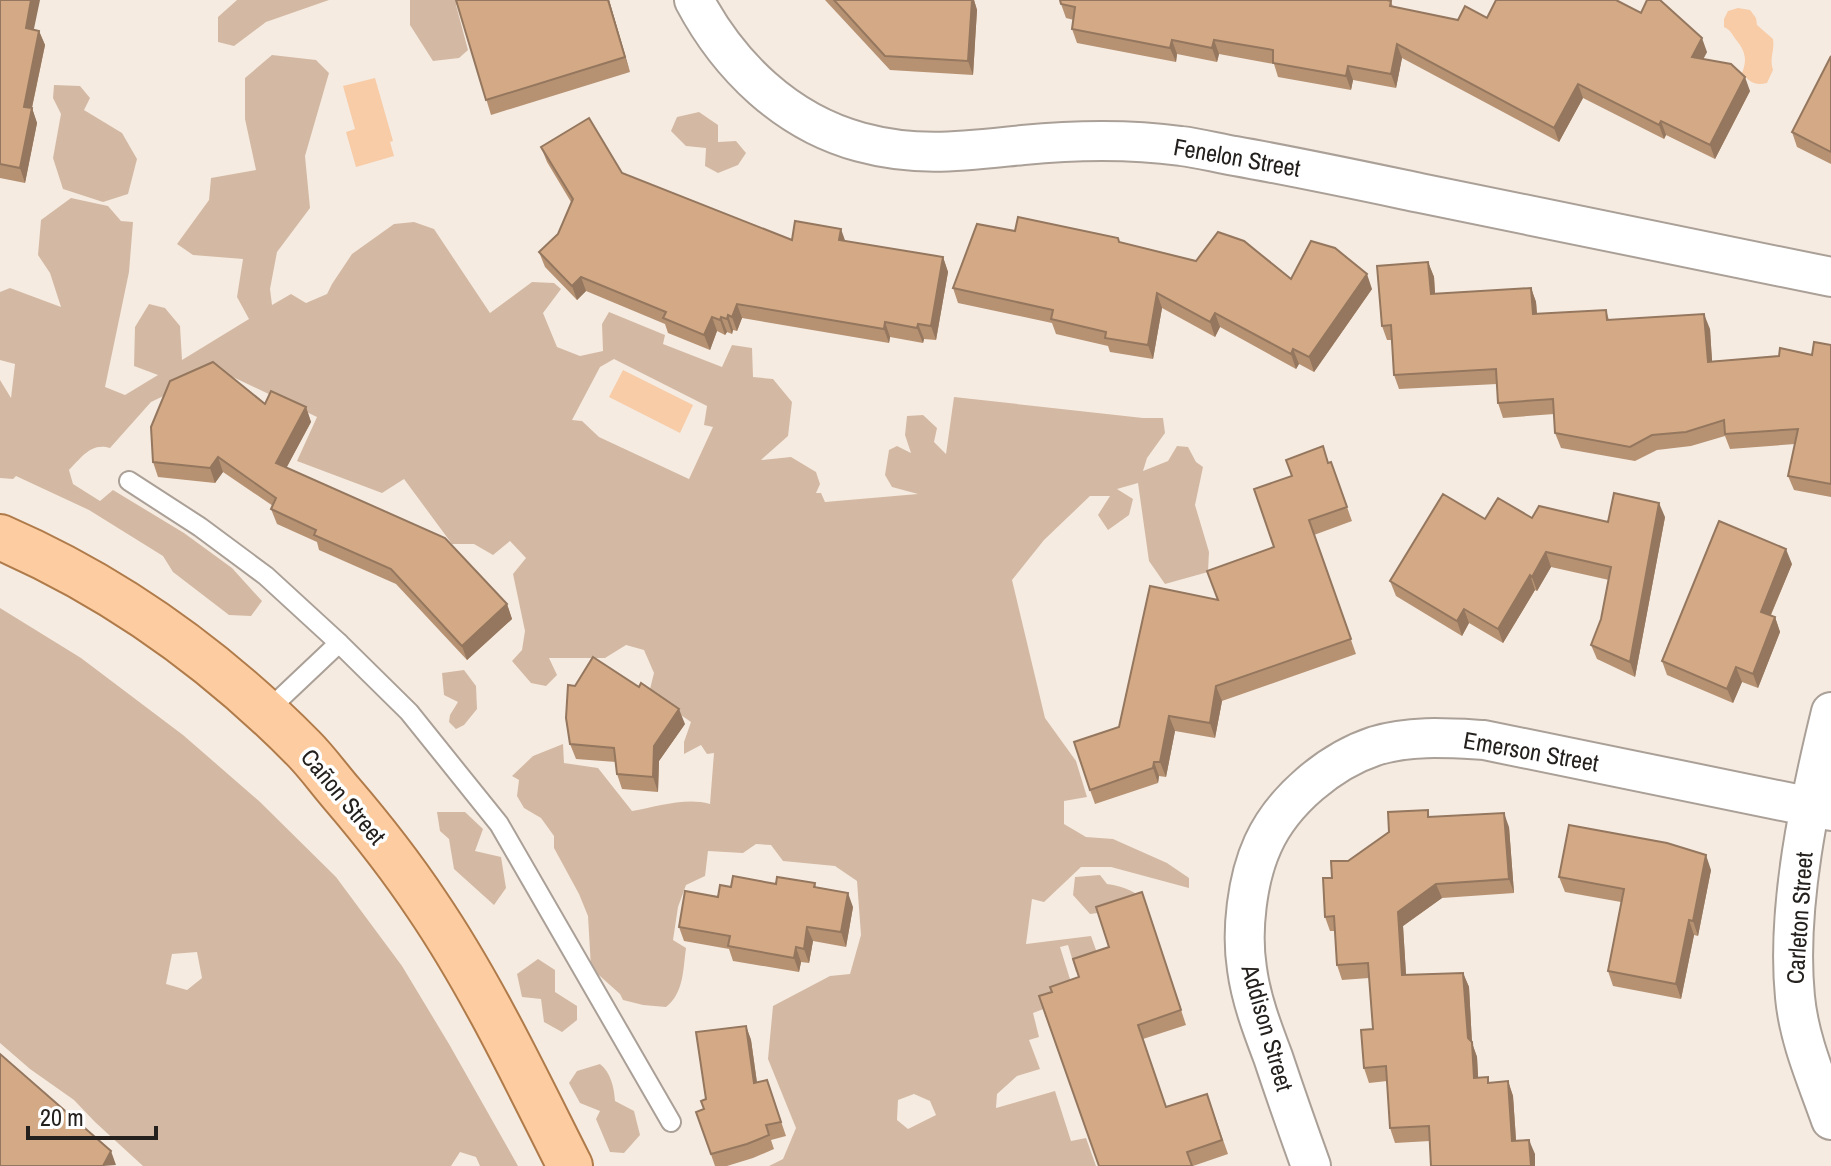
<svg xmlns="http://www.w3.org/2000/svg" width="1831" height="1166" viewBox="0 0 1831 1166" font-family="'Archivo Narrow',sans-serif">
  <rect width="100%" height="100%" fill="#f6ebe1"/>
  <g fill="#d3b9a3" fill-rule="evenodd">
    <path d="M237 0H329L266 22 234 46 218 42V17Z"/>
    <path d="M410 0H461L456 5 468 50 459 58 433 61 410 25Z"/>
    <path d="M272 55 316 60 329 73 305 156 310 208 277 252 270 289 272 305 291 294 306 303 327 294 332 284 352 254 394 224 414 222 434 229 490 313 532 282 554 283 561 289 543 313 557 347 580 356 603 351 602 324 609 312 665 335 663 344 722 367 732 345 752 348 753 377 773 379 792 402 788 436 761 460 791 457 816 472 820 484 816 493H821L825 502 918 494 892 487 885 475 889 450 897 446 911 453 905 435 907 416 923 415 937 428 934 442 946 454 954 397 1143 418H1163L1165 433 1147 458 1143 471 1168 461 1177 446 1188 447 1196 462 1203 467 1195 505 1209 552 1208 572 1165 584 1149 561 1138 483 1117 489 1133 499 1129 515 1108 530 1098 515 1110 496H1090L1044 540 1012 580 1045 718 1076 761 1087 797 1064 801V824L1086 837 1113 839 1167 863 1189 878V888L1111 867H1081L1044 902 1032 899 1026 944 1091 936 1101 964 1076 972 1068 945 1060 947 1074 992 1054 1005 1033 1013 1039 1037 1029 1040 1040 1069 1017 1076 997 1094 996 1108 1055 1091 1071 1141 1086 1138 1096 1166H769L783 1159 796 1128 768 1059 773 1006 830 976 850 974 861 935 857 881 835 866 783 861 771 845 756 844 743 853 708 851 705 876 686 885 678 907 673 940 686 948C683 969 684 993 666 1007L643 1005 623 1000 620 994 591 968 588 916 579 894 554 848V836L541 818 524 808 517 796 519 780 512 776 533 756 563 744 564 763 598 768 632 811C657 807 685 797 710 804L714 753 707 754 701 745 684 754V742L691 722 649 693 654 673 644 650 626 645 605 658H549L557 675 546 686 531 683 512 661 522 650 525 631 513 574 526 558 510 541 493 555 474 544H452L404 479 382 493 297 461 317 417 218 370 151 402 110 448C91 442 81 458 69 470L73 484 100 501 113 490 184 533 232 568 262 601 251 616 229 615 173 572 163 556 89 510 16 476 13 479 0 478V380L11 398 15 364 0 360V292L10 288 61 307 50 273 38 255 41 220 71 198 108 206 121 221 133 222 129 272 105 387 125 395 158 375 134 366 135 327 149 304 165 308 180 326 182 360 249 319 237 297 243 259 193 255 177 244 209 200 211 178 256 170 245 119V78ZM614 359 707 406 704 425 713 427 689 479 599 437 582 421 572 420 600 367ZM914 1094 930 1101 936 1115 908 1129 897 1120 898 1100Z"/>
    <path d="M54 85 80 86 90 98 84 110 122 133 137 159 128 194 103 202 63 189 53 158 61 114 53 98Z"/>
    <path d="M699 112 718 125V142L736 141 746 153 738 165 718 173 705 166 706 148 686 146 671 131 677 117Z"/>
    <path d="M0 608 81 658 183 735 259 801 336 877 402 966 449 1044 518 1166H480L476 1157 460 1152 451 1166H143L95 1122 74 1100 30 1069 0 1043ZM197 952 202 978 187 990 166 984 172 954Z"/>
    <path d="M464 670 476 686 477 709 464 725 456 729 449 722 450 715 458 702 444 695 442 673Z"/>
    <path d="M437 812H465L483 829 475 851 501 857 506 888 494 905 454 869 449 839 440 831Z"/>
    <path d="M1100 875 1107 884C1120 886 1132 889 1141 898L1105 912 1090 914 1073 895 1075 877Z"/>
    <path d="M538 959 555 970V992L577 1006V1020L562 1032 544 1022 541 999 522 997 517 974Z"/>
    <path d="M600 1064C611 1073 614 1087 615 1101L634 1111 640 1135 624 1153 610 1152 596 1119 600 1111 580 1103 569 1083 577 1071Z"/>
  </g>
  <g fill="#f7cca7">
    <path d="M1738 8 1750 10 1756 18 1757 25 1773 39C1775 51 1769 57 1773 70L1767 83C1755 86 1749 82 1742 73 1747 61 1746 52 1737 41 1732 35 1732 31 1724 27V19L1728 11Z"/>
    <path d="M375 78 393 141 390 142 394 156 356 167 346 132 355 129 343 86Z"/>
    <path d="M623 370 693 405 680 433 609 397Z"/>
  </g>
  <g fill="none" stroke-linecap="round" stroke-linejoin="round">
    <defs>
      <g id="lane">
        <path d="M129 481 200 527 266 576 339 643 409 712 499 824 671 1122"/>
        <path d="M266 712 339 643"/>
      </g>
      <g id="street">
        <path d="M694 0C729 66 786 122 860 142 919 158 964 151 1023 145 1075 140 1129 139 1181 146 1199 148 1217 153 1235 156 1297 167 1358 180 1420 193 1557 221 1694 249 1831 277"/>
        <path d="M1831 712C1810 798 1786 908 1795 997 1799 1040 1817 1080 1831 1120"/>
        <path d="M1311 1166C1298 1130 1285 1093 1273 1057 1262 1028 1251 999 1247 969 1241 931 1247 879 1263 844 1283 800 1330 761 1375 746 1411 735 1448 738 1484 740L1831 811"/>
      </g>
      <path id="primary" d="M0 537C113 586 216 660 303 748 317 762 329 779 342 794 372 829 401 866 427 905 482 986 526 1079 570 1166"/>
    </defs>
    <use href="#lane" stroke="#aaa097" stroke-width="22"/>
    <use href="#street" stroke="#aaa097" stroke-width="42"/>
    <use href="#primary" stroke="#b07b4a" stroke-width="48"/>
    <use href="#lane" stroke="#fff" stroke-width="18"/>
    <use href="#street" stroke="#fff" stroke-width="38"/>
    <use href="#primary" stroke="#fdcda1" stroke-width="44"/>
  </g>
  <g fill="#b69273">
    <path d="M0 0 34 30 39 31 45 45 32 108 37 123 25 183 0 178Z"/>
    <path d="M456 0H609L630 72 491 115Z"/>
    <path d="M825 0H974L977 10 973 75 890 70Z"/>
    <path d="M1391 1 1393 7 1458 20 1487 18 1707 52 1703 59 1750 91 1715 159 1666 135 1664 139 1583 98 1559 142 1402 58 1396 88 1353 80 1351 90 1278 77 1274 64 1219 54 1217 62 1177 54 1176 62 1077 43 1072 29 1074 20 1066 18 1061 4Z"/>
    <path d="M1831 56V164L1797 147 1792 132Z"/>
    <path d="M541 147 622 173 792 240 845 241 943 257 948 272 936 340 924 339 923 343 890 337 889 343 742 318 737 331 733 330 732 334 727 332 725 335 717 331 710 350 668 333 665 324 586 291 577 300 545 267 539 252 558 234 571 202 547 162Z"/>
    <path d="M1015 231 1118 238 1120 243 1196 261 1291 279 1372 289 1314 372 1299 364 1296 369 1220 327 1215 337 1162 308 1153 359 1110 352 1108 346 1056 334 1052 323 958 303 953 288Z"/>
    <path d="M1428 262 1434 277 1435 294 1531 288 1536 302 1537 314 1606 310 1609 320 1710 329 1712 361 1812 355 1831 345V497L1794 490 1788 476 1795 444 1730 449 1725 436 1691 446 1657 450 1635 461 1561 448 1555 433 1554 414 1503 418 1498 403 1497 384 1399 389 1394 375 1392 340H1387L1382 326Z"/>
    <path d="M265 404 306 407 311 422 286 468 507 604 512 619 467 660 396 584 319 550 317 542 277 524 271 509 273 506 223 472 215 483 158 477 153 462Z"/>
    <path d="M1331 462 1352 521 1314 535 1356 654 1222 701 1215 738 1175 731 1166 777 1159 776 1158 783 1095 804 1090 790 1119 727 1218 600 1274 547 1329 463Z"/>
    <path d="M1665 517 1635 677 1597 659 1591 645 1601 619 1609 580 1551 567 1537 591 1535 590 1503 643 1469 623 1462 636 1396 596 1390 581 1485 519 1532 518 1608 522Z"/>
    <path d="M1792 564 1771 615 1775 617 1780 632 1758 688 1742 682 1733 703 1667 675 1662 661Z"/>
    <path d="M685 724 659 761 658 792 622 789 617 774 616 762 576 759 570 744Z"/>
    <path d="M1430 817 1509 827 1514 893 1442 898 1403 926 1406 975 1463 973 1469 987 1472 1043 1477 1057 1478 1078 1490 1083 1508 1081 1513 1096 1516 1140 1535 1154 1430 1141 1395 1143 1390 1128 1387 1081 1369 1083 1364 1068 1373 1029 1369 978 1342 980 1337 965 1335 931H1330L1325 917 1332 878 1348 861Z"/>
    <path d="M1711 870 1698 936 1694 935 1681 999 1613 986 1608 971 1621 902 1565 892 1559 877Z"/>
    <path d="M815 883 816 887 853 907 846 947 813 941 809 963 801 962 799 972 733 961 729 949 684 941 679 927 731 887Z"/>
    <path d="M1142 892 1186 1025 1143 1039 1166 1107 1207 1094 1228 1154 1193 1166H1099L1052 992 1079 977 1109 947Z"/>
    <path d="M746 1026 751 1040 757 1082 767 1080 786 1136 771 1140 774 1149 753 1158 727 1166H715L696 1112 704 1109 706 1099Z"/>
  </g>
  <g fill="#94775e">
    <path d="M31 0H40L31 43 26 28Z"/>
    <path d="M608 0H609L630 72 625 57Z"/>
    <path d="M972 0H974L977 10 973 75 968 61Z"/>
    <path d="M39 31 45 45 29 121 24 107Z"/>
    <path d="M1702 38 1707 52 1697 71 1692 57Z"/>
    <path d="M1172 40 1177 54 1176 62 1170 48Z"/>
    <path d="M1214 40 1219 54 1217 62 1212 48Z"/>
    <path d="M1397 44 1402 58 1396 88 1391 74Z"/>
    <path d="M1348 66 1353 80 1351 90 1346 76Z"/>
    <path d="M1745 77 1750 91 1715 159 1710 145Z"/>
    <path d="M1578 84 1583 98 1559 142 1554 128Z"/>
    <path d="M32 108 37 123 25 183 20 168Z"/>
    <path d="M1661 121 1666 135 1664 139 1659 125Z"/>
    <path d="M841 229 846 243 839 240Z"/>
    <path d="M943 257 948 272 936 340 931 326Z"/>
    <path d="M1428 262 1434 277 1436 308 1431 294Z"/>
    <path d="M1367 274 1372 289 1314 372 1309 357Z"/>
    <path d="M581 277 586 291 577 300 572 286Z"/>
    <path d="M1531 288 1536 302 1538 329 1533 314Z"/>
    <path d="M1157 293 1162 308 1153 359 1148 345Z"/>
    <path d="M737 304 742 318 737 331 732 317Z"/>
    <path d="M1215 313 1220 327 1215 337 1210 322Z"/>
    <path d="M1704 314 1710 329 1713 376 1708 362Z"/>
    <path d="M728 315 733 330 732 334 727 319Z"/>
    <path d="M712 317 717 331 710 350 704 335Z"/>
    <path d="M721 317 727 332 725 335 720 320Z"/>
    <path d="M885 322 890 337 889 343 884 329Z"/>
    <path d="M918 324 924 339 923 343 917 328Z"/>
    <path d="M1293 349 1299 364 1296 369 1291 354Z"/>
    <path d="M306 407 311 422 281 478 276 463Z"/>
    <path d="M218 457 223 472 215 483 210 468Z"/>
    <path d="M1659 503 1665 517 1635 677 1630 662Z"/>
    <path d="M1786 549 1792 564 1766 626 1761 612Z"/>
    <path d="M1546 552 1551 567 1537 591 1532 577Z"/>
    <path d="M1530 575 1535 590 1503 643 1498 629Z"/>
    <path d="M507 604 512 619 467 660 462 646Z"/>
    <path d="M1464 609 1469 623 1462 636 1457 621Z"/>
    <path d="M1775 617 1780 632 1758 688 1753 674Z"/>
    <path d="M1736 667 1742 682 1733 703 1727 689Z"/>
    <path d="M1216 686 1222 701 1215 738 1210 723Z"/>
    <path d="M679 709 685 724 659 761 658 792 653 777 654 746Z"/>
    <path d="M1169 716 1175 731 1166 777 1160 762Z"/>
    <path d="M1154 762 1159 776 1158 783 1153 768Z"/>
    <path d="M1504 813 1509 827 1514 893 1509 879Z"/>
    <path d="M1706 855 1711 870 1698 936 1693 921Z"/>
    <path d="M1436 884 1442 898 1403 926 1407 990 1402 975 1398 912Z"/>
    <path d="M848 893 853 907 846 947 841 932Z"/>
    <path d="M1689 920 1694 935 1681 999 1676 984Z"/>
    <path d="M807 927 813 941 809 963 804 949Z"/>
    <path d="M796 947 801 962 799 972 794 958Z"/>
    <path d="M1463 973 1469 987 1472 1043 1477 1057 1479 1093 1474 1078 1468 1038Z"/>
    <path d="M746 1026 751 1040 759 1098 754 1083Z"/>
    <path d="M1508 1081 1513 1096 1517 1155 1512 1141Z"/>
    <path d="M1529 1140 1535 1154V1166H1531Z"/>
    <path d="M111 1151 116 1165 103 1166Z"/>
  </g>
  <g fill="#d4aa86" stroke="#94775e" stroke-width="2">
    <path d="M0 0H31L26 28 39 31 24 107 32 108 20 168 0 164Z"/>
    <path d="M456 0H608L625 57 486 100Z"/>
    <path d="M834 0H972L968 61 885 56Z"/>
    <path d="M1060 0H1387L1391 1 1390 6 1458 20 1465 6 1487 18 1496 0H1616L1641 13 1647 0H1660L1702 38 1692 57 1731 64 1745 77 1710 145 1661 121 1659 125 1578 84 1554 128 1397 44 1391 74 1348 66 1346 76 1273 63V50L1214 40 1212 48 1172 40 1170 48 1072 29 1075 7 1061 4Z"/>
    <path d="M1831 56V152L1792 132Z"/>
    <path d="M589 118 622 173 792 240 795 221 841 229 839 240 943 257 931 326 918 324 917 328 885 322 884 329 737 304 732 317 728 315 727 319 721 317 720 320 712 317 704 335 663 318 666 312 581 277 572 286 539 252 558 234 573 199 541 147Z"/>
    <path d="M1018 217 1118 238 1119 242 1196 261 1218 232 1244 241 1291 279 1311 241 1335 248 1367 274 1309 357 1293 349 1291 354 1215 313 1210 322 1157 293 1148 345 1105 338 1106 332 1051 319 1053 310 953 288 977 224 1015 231Z"/>
    <path d="M1428 262 1431 294 1531 288 1533 314 1606 310 1607 320 1704 314 1708 362 1779 356 1780 348 1812 355 1814 342 1831 345V484L1788 476 1798 429 1725 434 1724 420 1686 432 1652 435 1630 447 1555 433 1553 399 1498 403 1496 369 1394 375 1391 325 1382 326 1377 266Z"/>
    <path d="M213 362 265 404 271 391 306 407 276 463 445 538 507 604 462 646 391 569 314 535 316 530 271 509 276 498 218 457 210 468 153 462 151 427 170 381Z"/>
    <path d="M1323 446 1328 463 1331 462 1347 507 1309 520 1351 639 1216 686 1210 723 1169 716 1160 762H1154L1153 768 1090 790 1074 742 1119 727 1150 586 1218 600 1207 571 1274 547 1254 489 1292 476 1286 460Z"/>
    <path d="M1614 493 1659 503 1630 662 1591 645 1601 619 1611 567 1546 552 1532 577 1530 575 1498 629 1464 609 1457 621 1390 581 1443 494 1485 519 1498 498 1532 518 1539 506 1608 522Z"/>
    <path d="M1719 521 1786 549 1761 612 1775 617 1753 674 1736 667 1727 689 1662 661Z"/>
    <path d="M593 657 639 687 641 683 679 709 654 746 653 777 617 774 614 748 570 744 566 718 568 685 575 686Z"/>
    <path d="M1428 810V817L1504 813 1509 879 1436 884 1398 912 1402 975 1463 973 1468 1038 1472 1042 1474 1078 1488 1077V1083L1508 1081 1512 1141 1529 1140 1531 1166H1431L1429 1126 1390 1128 1386 1066 1364 1068 1361 1030 1373 1029 1368 963 1337 965 1334 916 1325 917 1323 878H1332L1331 861H1348L1389 832 1388 812Z"/>
    <path d="M1569 825 1667 843 1706 855 1693 921 1689 920 1676 984 1608 971 1624 889 1559 877Z"/>
    <path d="M733 876 776 884 777 877 815 883 814 887 848 893 841 932 807 927 804 949 796 947 794 958 728 946 730 936 679 927 685 891 718 897 720 885 731 887Z"/>
    <path d="M1142 892 1181 1010 1138 1025 1166 1107 1207 1094 1222 1140 1187 1152 1192 1166H1099L1039 996 1052 992 1050 987 1079 977 1073 959 1109 947 1096 907Z"/>
    <path d="M746 1026 754 1083 767 1080 781 1122 766 1125 769 1135 747 1144 711 1154 696 1112 704 1109 701 1101 706 1099 696 1032Z"/>
    <path d="M0 1054 111 1151 103 1166H0Z"/>
  </g>
  <g text-anchor="middle" stroke-width="7" stroke-linejoin="round" paint-order="stroke">
    <g font-size="24" fill="#24201d" stroke="#fff">
      <text transform="translate(1237 158) rotate(10)" y="8">Fenelon Street</text>
      <text transform="translate(1531 752) rotate(10)" y="8">Emerson Street</text>
      <text transform="translate(343 797) rotate(50)" y="8">Cañon Street</text>
      <text transform="translate(1800 918) rotate(-86)" y="8">Carleton Street</text>
      <text transform="translate(1267 1028) rotate(74)" y="8">Addison Street</text>
    </g>
  </g>
  <path d="M28 1126v12h128v-12" fill="none" stroke="#24201d" stroke-width="4"/>
  <text x="40" y="1126" font-size="24" fill="#24201d" stroke="#ffffff" stroke-width="6" paint-order="stroke">20 m</text>
</svg>
